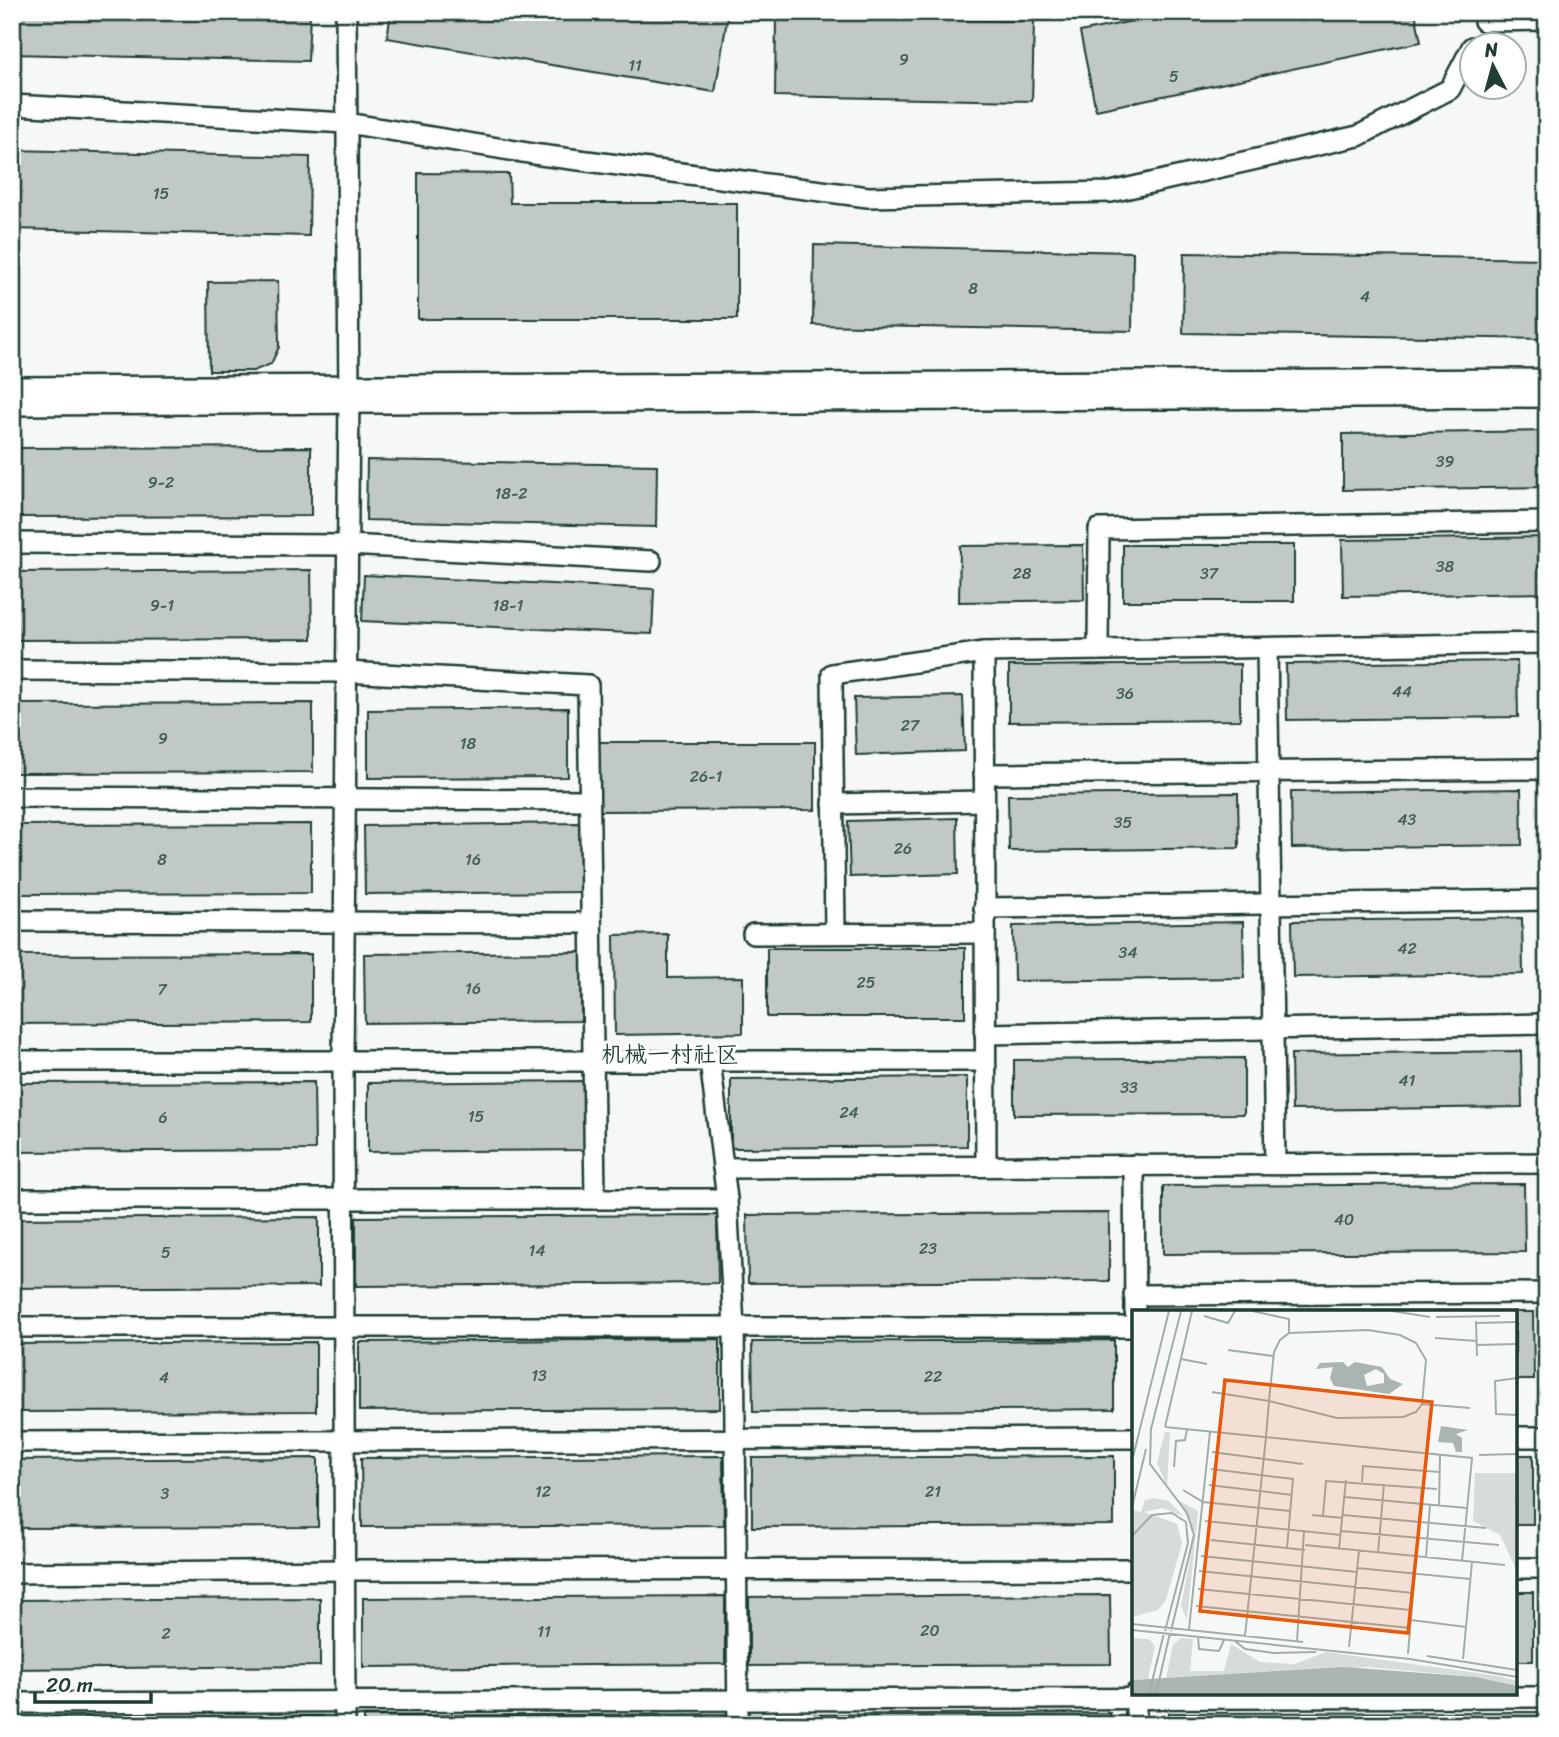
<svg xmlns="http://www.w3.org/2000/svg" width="1559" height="1737" viewBox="0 0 1559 1737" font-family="Sriracha,'LXGW WenKai TC',sans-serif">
  <rect width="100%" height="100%" fill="#f6f7f7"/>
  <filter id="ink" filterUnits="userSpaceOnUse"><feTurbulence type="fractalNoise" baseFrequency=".0143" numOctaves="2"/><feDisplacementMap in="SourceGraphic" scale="14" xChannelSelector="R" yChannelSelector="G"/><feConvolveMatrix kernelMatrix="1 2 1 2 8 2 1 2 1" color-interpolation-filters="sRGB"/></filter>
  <g filter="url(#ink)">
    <g fill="#c0c9c6" stroke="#1f3d34" stroke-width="2">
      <path d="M12 12H310L308 61 12 54Z"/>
      <path d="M391 12H719L728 14 715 92 387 38Z"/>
      <path d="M1175 12H1415L1421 42 1096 110 1080 32Z"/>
      <path d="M776 16 1034 21 1032 101 775 96Z"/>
      <path d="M12 150 310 157 309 236 12 229Z"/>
      <path d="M418 173 509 174 510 203H737V319H418Z"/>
      <path d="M814 245 1133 252 1132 331 813 325Z"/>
      <path d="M1184 253 1547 259V339L1183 333Z"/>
      <path d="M278 281 279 347 271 364 253 371H209L208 282Z"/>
      <path d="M1547 431V487L1343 490V434Z"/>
      <path d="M311 447V516L12 517V448Z"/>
      <path d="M367 460 657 465 656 527 366 520Z"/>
      <path d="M1547 537V593L1343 596 1342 540Z"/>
      <path d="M1083 545 1084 600 959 602 960 546Z"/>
      <rect x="1123" y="545" width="171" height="56"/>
      <path d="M311 570 312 639 12 640V572Z"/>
      <path d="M364 575 654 589 652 634 362 621Z"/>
      <path d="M1517 661 1518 717 1287 720 1286 664Z"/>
      <path d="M1240 664V720L1009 722V666Z"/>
      <path d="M963 696 965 751 856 755 854 698Z"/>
      <path d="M313 703V772L12 773V704Z"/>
      <path d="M568 708V777L368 778V710Z"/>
      <path d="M598 742H815V810L598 811Z"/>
      <path d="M1521 789 1522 845 1292 848 1291 792Z"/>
      <path d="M1238 793 1239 848 1009 851 1008 795Z"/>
      <path d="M957 818 958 874 850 877 848 821Z"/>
      <path d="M580 823 581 892 365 894 364 826Z"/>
      <path d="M311 824V893L12 894V825Z"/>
      <path d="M1522 918 1523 974 1293 977 1292 921Z"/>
      <path d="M1243 922 1244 978 1014 981 1013 926Z"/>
      <path d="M668 934V978L743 977V1033L615 1035 614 935Z"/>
      <rect x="767" y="948" width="198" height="69"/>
      <path d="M581 952V1021L365 1023 364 954Z"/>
      <path d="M311 954V1022L12 1024V955Z"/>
      <path d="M1521 1051 1522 1107 1292 1110 1291 1054Z"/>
      <path d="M1244 1058V1114L1014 1115V1060Z"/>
      <path d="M967 1077V1146L731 1148V1079Z"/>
      <path d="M584 1081 585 1150 368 1152V1083Z"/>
      <path d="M314 1082 315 1150 12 1152V1083Z"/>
      <path d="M1524 1184 1525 1252 1163 1254V1186Z"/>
      <path d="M1109 1213V1281L748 1283 747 1215Z"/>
      <path d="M717 1215 718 1283 356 1286V1217Z"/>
      <path d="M319 1217V1286L12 1288V1219Z"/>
      <path d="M1515 1312H1533L1534 1380H1515Z"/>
      <path d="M720 1339V1409L359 1411V1342Z"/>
      <path d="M1114 1340V1409L753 1412 752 1342Z"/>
      <path d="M316 1342V1411L12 1412V1344Z"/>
      <rect x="1515" y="1455" width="18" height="69"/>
      <path d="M723 1456 724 1525 362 1527 361 1458Z"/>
      <path d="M1114 1456V1525L752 1527V1458Z"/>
      <path d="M318 1458V1527L12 1528V1460Z"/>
      <rect x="1515" y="1592" width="18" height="69"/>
      <path d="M1110 1595 1111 1664 749 1666V1597Z"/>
      <path d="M725 1596V1664L363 1667V1598Z"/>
      <path d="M320 1598V1666L12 1669V1600Z"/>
      <path d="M1545 1712V1725H1169V1713Z"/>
      <path d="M1110 1713V1725H749V1715Z"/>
      <path d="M725 1714V1725H364V1716Z"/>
      <path d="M322 1716V1725H12V1718Z"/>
    </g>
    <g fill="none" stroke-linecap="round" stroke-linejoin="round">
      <defs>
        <g id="service">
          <path d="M1484 21 1547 20"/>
          <path d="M12 105 347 123 540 155 868 197 1111 192 1358 136 1450 89 1472 47"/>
          <path d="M12 543 348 545 651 561"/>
          <path d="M1267 648 1275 1164"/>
          <path d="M1098 650 1099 529 1547 522"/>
          <path d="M984 652 986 1166"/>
          <path d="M12 670 346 672 588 685 595 1199"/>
          <path d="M984 774 1547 769"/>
          <path d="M12 797 589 800"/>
          <path d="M833 804 984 801"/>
          <path d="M984 908 1547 900"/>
          <path d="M12 921 591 923"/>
          <path d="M835 933 832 674 984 652 1547 643"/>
          <path d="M753 934 985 933"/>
          <path d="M985 1034 1547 1024"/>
          <path d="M12 1061H985"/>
          <path d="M710 1061 727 1199 734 1327 738 1725"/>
          <path d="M1134 1165 1135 1312"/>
          <path d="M723 1168 1547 1163"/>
          <path d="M22 1199H727"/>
          <path d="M1134 1295 1547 1293"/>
          <path d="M12 1327H1134"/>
          <path d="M1515 1437H1547"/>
          <path d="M12 1442 1134 1438"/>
          <path d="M1515 1568H1547"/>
          <path d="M12 1573 345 1570 1134 1569"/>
          <path d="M1136 1693V1725"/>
          <path d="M12 1703 1547 1697"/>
          <path d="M345 1725 343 1061 349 394 346 12"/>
        </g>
        <path id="minor" d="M12 396 1547 388"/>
      </defs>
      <use href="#service" stroke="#1f3d34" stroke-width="24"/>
      <use href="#minor" stroke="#1f3d34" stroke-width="42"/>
      <use href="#service" stroke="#fff" stroke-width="19"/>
      <use href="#minor" stroke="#fff" stroke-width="37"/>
    </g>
  </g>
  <g text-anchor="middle" stroke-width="6" stroke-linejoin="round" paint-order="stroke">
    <g font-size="16" fill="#476058">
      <text x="904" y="65">9</text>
      <text x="635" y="71">11</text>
      <text x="1174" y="82">5</text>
      <text x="161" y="199">15</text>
      <text x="973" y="294">8</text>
      <text x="1365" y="302">4</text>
      <text x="1445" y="467">39</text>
      <text x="161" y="488">9-2</text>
      <text x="511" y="499">18-2</text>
      <text x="1445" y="572">38</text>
      <text x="1022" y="579">28</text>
      <text x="1209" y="579">37</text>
      <text x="162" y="611">9-1</text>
      <text x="508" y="611">18-1</text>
      <text x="1402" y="697">44</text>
      <text x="1125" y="699">36</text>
      <text x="910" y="731">27</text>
      <text x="163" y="744">9</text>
      <text x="468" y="749">18</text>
      <text x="706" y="782">26-1</text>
      <text x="1407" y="825">43</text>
      <text x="1123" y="828">35</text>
      <text x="903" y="854">26</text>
      <text x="162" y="865">8</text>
      <text x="473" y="865">16</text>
      <text x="1407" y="954">42</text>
      <text x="1128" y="958">34</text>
      <text x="866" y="988">25</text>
      <text x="473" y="994">16</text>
      <text x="162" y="995">7</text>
      <text x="1407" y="1086">41</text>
      <text x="1129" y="1093">33</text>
      <text x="849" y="1118">24</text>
      <text x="476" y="1122">15</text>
      <text x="163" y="1123">6</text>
      <text x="1344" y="1225">40</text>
      <text x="928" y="1254">23</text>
      <text x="537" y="1256">14</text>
      <text x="166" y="1258">5</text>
      <text x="539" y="1381">13</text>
      <text x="933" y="1382">22</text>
      <text x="164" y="1383">4</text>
      <text x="543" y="1497">12</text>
      <text x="933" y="1497">21</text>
      <text x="165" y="1499">3</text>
      <text x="930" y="1636">20</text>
      <text x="544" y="1637">11</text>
      <text x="166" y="1639">2</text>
    </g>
    <g font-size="23" fill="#1f3d34" stroke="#fff">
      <text x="670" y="1062">机械一村社区</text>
    </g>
  </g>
  <g transform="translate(1132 1310)">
    <rect width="385" height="385" fill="#f6f7f7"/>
    <path d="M33 122H38L35 176 25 153ZM343 163H385V261L368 225 341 211ZM21 188 37 191 51 206 30 198 12 202 45 214 50 233 34 290 26 300 0 307V200L9 202 13 190ZM46 190 66 201 55 310 49 296 63 223ZM0 328 17 329 23 336 16 369 0 370ZM49 328 61 329 58 361H92L99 334 128 352 163 354 194 342 366 366 385 371V376L344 367 236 357 34 368 41 335Z" fill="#d6dcdb"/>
    <path d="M211 52 216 57 223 52 250 57 258 69 271 74 257 84 202 76 198 68 201 57 184 59 188 53ZM244 59 252 64V73L235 76 232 65ZM309 116 336 120 324 124 330 128V142H324L321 133 306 132ZM212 357 344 367 385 376V384H0V370Z" fill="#aab5b1" fill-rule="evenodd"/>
    <path fill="none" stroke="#a0ada9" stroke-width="2" d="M120 1 157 9V23M260 1 298 7M72 6 96 13 103 1M304 7 368 6M344 11 345 46M344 13 385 12M303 28 345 31M345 35 385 34M96 40 141 46M49 49 75 54M385 68 363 71 364 104 385 105M80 82 137 91 205 108 271 107 284 102 290 94 294 50 284 33 268 25 236 20 157 23 148 30 142 42 137 91 134 127 113 326M290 94 338 98M19 117 18 154 55 203 62 225 39 321M33 117 340 148 330 251M33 117 60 1M19 119 49 1M80 142 171 154M347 145 385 144M0 151 37 1M42 157 44 131 53 130 55 119M79 159 161 169 155 238M230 172 231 156 307 162M77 175 160 185M51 180 71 192 158 201M213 187 335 198M307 196 308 145M0 197 14 139M180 205 211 208M211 205 354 218M191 206 194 171 305 179M73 211 209 225M209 221 367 235M0 226 20 205 40 203 54 212 56 233 33 321M79 230 173 240M173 235 373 255M207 239 214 170M246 243 252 174M69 246 225 262M294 247 298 195M225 258 338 269M67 261 281 283M66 279 279 300M64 296 278 318M279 310 334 317M0 314 171 332M57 319 78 122M0 320 278 349 385 367M66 326 67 339 87 341 92 330M103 331 113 339 141 343 184 342M165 331 172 221M217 337 227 241M276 344 290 177M295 346 385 360M331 349 340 252M17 384 32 323M24 384 38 323"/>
    <path fill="#e8590c" fill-opacity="0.15" stroke="#e8590c" stroke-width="3.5" d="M93 70 300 92 276 323 68 301Z"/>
    <rect width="385" height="385" fill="none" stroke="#1f3d34" stroke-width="3.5"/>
  </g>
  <rect width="1559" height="1737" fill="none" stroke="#fff" stroke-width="42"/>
  <rect x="21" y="21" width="1517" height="1695" fill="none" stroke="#1f3d34" stroke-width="2.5" filter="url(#ink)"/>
  <g transform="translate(1493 66) rotate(354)"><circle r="33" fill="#ffffff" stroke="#a5b1ae" stroke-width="2"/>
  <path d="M0-5L12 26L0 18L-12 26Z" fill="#1f3d34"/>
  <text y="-10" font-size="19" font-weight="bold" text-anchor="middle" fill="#1f3d34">N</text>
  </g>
  <path d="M35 1692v10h116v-10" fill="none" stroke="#1f3d34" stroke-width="3.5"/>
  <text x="46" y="1692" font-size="21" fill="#1f3d34" stroke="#ffffff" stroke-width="5" paint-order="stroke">20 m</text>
</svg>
